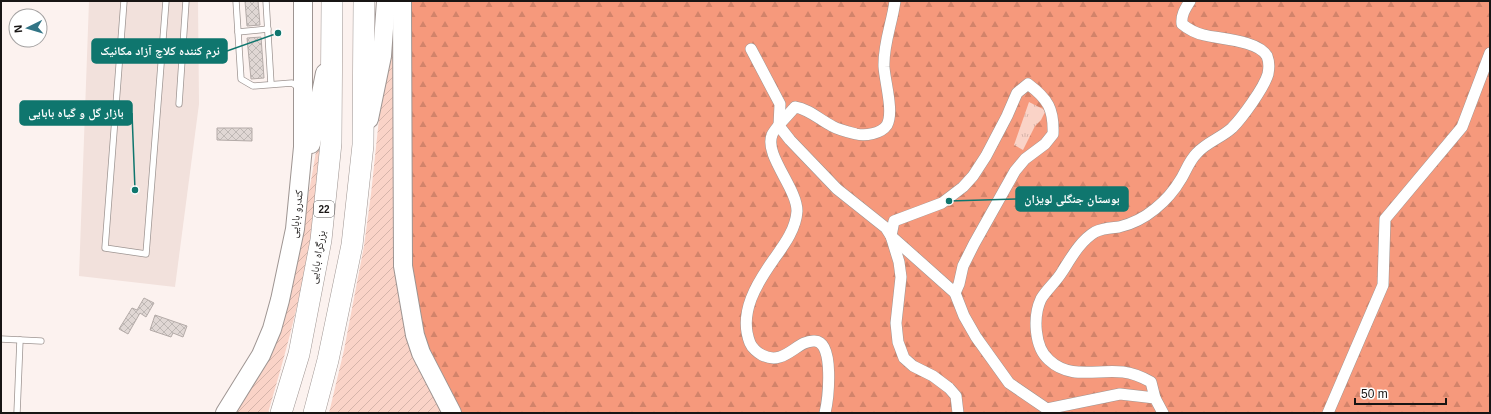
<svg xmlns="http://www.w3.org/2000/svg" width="1491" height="414" viewBox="0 0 1491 414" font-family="Helvetica,'Noto Naskh Arabic',sans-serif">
  <defs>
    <pattern id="forest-firs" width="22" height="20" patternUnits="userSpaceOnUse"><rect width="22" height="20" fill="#f6997c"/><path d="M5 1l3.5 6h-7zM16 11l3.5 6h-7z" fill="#d2836a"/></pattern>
    <pattern id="park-tufts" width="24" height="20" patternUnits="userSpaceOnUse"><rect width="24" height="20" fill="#fad3c7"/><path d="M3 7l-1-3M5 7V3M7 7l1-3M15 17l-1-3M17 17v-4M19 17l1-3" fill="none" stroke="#d6b4aa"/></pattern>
    <pattern id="garden-furrows" width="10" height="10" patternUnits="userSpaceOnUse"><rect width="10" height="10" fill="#fad3c7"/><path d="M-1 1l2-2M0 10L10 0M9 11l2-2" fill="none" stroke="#d6b4aa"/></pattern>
    <pattern id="building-cross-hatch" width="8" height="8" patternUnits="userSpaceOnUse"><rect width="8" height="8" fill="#e0d7d4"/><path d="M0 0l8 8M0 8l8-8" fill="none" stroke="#bfb8b5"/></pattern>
  </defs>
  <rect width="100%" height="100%" fill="#fcf2ef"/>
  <path fill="#f2e1dc" d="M89 1H198L199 104 175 287 79 276Z"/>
  <path fill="url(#forest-firs)" d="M409 1H1490V413H461L432 362 422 326 411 268Z"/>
  <path fill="url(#park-tufts)" d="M1029 102 1043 109 1045 112 1041 120 1035 126 1023 150 1014 145Z"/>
  <g fill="url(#garden-furrows)">
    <path d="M400 1 399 241 443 413H329L344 350 364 246 371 194 386 53Z"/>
    <path d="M321 123C318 169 316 215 307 260 297 312 283 362 268 413H232L290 287 309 192Z"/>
  </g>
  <g fill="url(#building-cross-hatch)" stroke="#b4aba8">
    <path d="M245 1H258L260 25 247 26Z"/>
    <path d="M261 37 264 78 251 79 247 38Z"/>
    <path d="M217 128H252V141L217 140Z"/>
    <path d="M144 298 154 303 146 317 140 313 128 334 119 329 132 308 137 310Z"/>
    <path d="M155 315 187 326 183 337 173 333 171 337 150 330Z"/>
  </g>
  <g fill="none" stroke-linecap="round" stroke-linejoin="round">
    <defs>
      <g id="lane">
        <path d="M124 1 105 248 146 254 166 1"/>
        <path d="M236 1 241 79 253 86 292 83 299 88"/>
        <path d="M266 1 271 84"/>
        <path d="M238 32 268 29"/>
        <path d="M179 104 186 1"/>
        <path d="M1 339 41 341"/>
        <path d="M17 413 20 340"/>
      </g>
      <g id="street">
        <path d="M751 49 780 104 779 126 790 140 837 189 886 228 891 236 955 293 964 316 976 337 1009 383 1047 409 1120 394 1155 398 1163 413"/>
        <path d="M955 293 959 284 963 266 974 244 1015 171 1025 159 1045 144 1053 134C1054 109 1048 99 1028 84L1017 93 1007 116 986 156 973 176 963 187 942 203 894 221 891 236 899 262 901 277 896 323 898 342 904 358 913 366 933 376 949 388 956 396 958 413"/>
        <path d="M1155 398 1151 382C1142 377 1133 373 1123 372 1097 369 1070 380 1049 360 1034 347 1033 316 1041 299 1046 290 1056 282 1062 272 1071 258 1080 241 1095 232 1103 228 1111 228 1119 227 1132 224 1144 218 1155 209 1165 201 1174 191 1181 179 1186 171 1189 161 1197 153 1207 142 1221 138 1232 128 1242 118 1264 88 1268 74 1269 69 1269 61 1267 56 1258 40 1219 39 1204 35 1195 33 1188 29 1182 24 1181 15 1185 9 1190 1"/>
        <path d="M825 413C828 400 835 342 815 341 797 339 785 367 762 355 758 353 752 348 750 343 738 313 757 283 774 259 784 245 796 229 797 211 797 188 764 155 772 135 773 130 791 112 795 107 809 109 820 120 832 126 839 130 848 132 856 134 865 136 881 134 887 125 894 112 885 82 884 67 883 44 892 24 895 1"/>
        <path d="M1328 413 1383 285 1385 219 1462 127 1490 53"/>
      </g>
      <g id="primary">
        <path d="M402 1 403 266 415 335 421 353 452 413"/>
        <path d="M369 119 382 56 386 1"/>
        <path d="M311 144 325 73"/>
        <path d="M225 413 261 355 272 329 280 300 295 229 303 147V1"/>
      </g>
      <g id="highway">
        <path d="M281 413 299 354 321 240 331 143 332 1"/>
        <path d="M314 413 328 360 352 245 363 145 364 1"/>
      </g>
    </defs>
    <use href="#lane" stroke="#9e9592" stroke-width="7"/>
    <use href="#street" stroke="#9e9592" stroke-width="12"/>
    <use href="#primary" stroke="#9e9592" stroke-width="20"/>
    <use href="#highway" stroke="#9e9592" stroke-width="22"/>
    <use href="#lane" stroke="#fff" stroke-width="5.5"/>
    <use href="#street" stroke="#fff" stroke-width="11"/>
    <use href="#primary" stroke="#fff" stroke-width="18"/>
    <use href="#highway" stroke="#fff" stroke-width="21"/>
  </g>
  <g text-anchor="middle" stroke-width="3.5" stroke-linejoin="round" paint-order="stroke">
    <rect fill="#fff" stroke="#5d5b5a" stroke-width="1" x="314" y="201" width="20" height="16" rx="3"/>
    <g font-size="10" font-weight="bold" fill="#181514">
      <text x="324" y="213">22</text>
    </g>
    <g font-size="11" fill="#181514" stroke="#fff">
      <text transform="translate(296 214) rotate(-83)" y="4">کندرو بابایی</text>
      <text transform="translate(317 257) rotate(-80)" y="4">بزرگراه بابایی</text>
    </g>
  </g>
  <path fill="none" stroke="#0f766e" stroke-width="1.5" d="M278 33L227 51M135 190L132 113M949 201L1016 199"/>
  <g fill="#0f766e" stroke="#fff" stroke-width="1.5">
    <circle cx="278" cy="33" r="4"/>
    <circle cx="135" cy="190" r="4"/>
    <circle cx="949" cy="201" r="4"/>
  </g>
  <g fill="#0f766e" stroke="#0f766e" stroke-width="1.5">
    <rect x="92" y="39" width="135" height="24" rx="4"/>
    <rect x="20" y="101" width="112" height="24" rx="4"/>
    <rect x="1016" y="187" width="112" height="24" rx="4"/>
  </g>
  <g font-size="12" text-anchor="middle" font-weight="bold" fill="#fff">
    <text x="160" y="55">نرم کننده کلاچ آزاد مکانیک</text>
    <text x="76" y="117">بازار گل و گیاه بابایی</text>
    <text x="1072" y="203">بوستان جنگلی لویزان</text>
  </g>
  <rect width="1491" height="414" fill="none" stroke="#181514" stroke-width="4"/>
  <g transform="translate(28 28) rotate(265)"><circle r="19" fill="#ffffff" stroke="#a3a1a1"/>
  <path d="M0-3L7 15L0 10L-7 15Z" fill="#317485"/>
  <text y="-6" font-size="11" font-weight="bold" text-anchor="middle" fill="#181514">N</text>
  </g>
  <path d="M1355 398v6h91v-6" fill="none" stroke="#181514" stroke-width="2"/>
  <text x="1361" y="398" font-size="12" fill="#181514" stroke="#ffffff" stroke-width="3" paint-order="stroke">50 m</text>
</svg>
